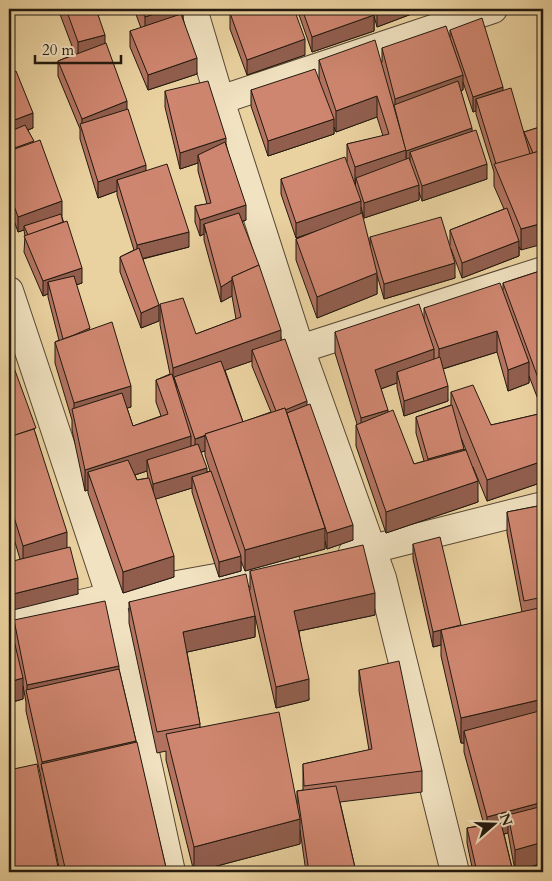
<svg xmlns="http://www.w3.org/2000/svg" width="552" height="881" viewBox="0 0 552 881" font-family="Cardo,serif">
  <rect width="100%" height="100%" fill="#ead2a0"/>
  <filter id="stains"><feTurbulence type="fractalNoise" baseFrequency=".004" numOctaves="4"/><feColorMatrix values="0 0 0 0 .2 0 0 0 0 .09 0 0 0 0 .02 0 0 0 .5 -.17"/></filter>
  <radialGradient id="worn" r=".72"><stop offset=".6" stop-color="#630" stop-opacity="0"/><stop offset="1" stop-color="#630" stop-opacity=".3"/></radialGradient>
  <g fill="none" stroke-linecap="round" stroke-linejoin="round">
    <defs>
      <g id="minor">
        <path d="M193 9 220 100 300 349 382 578 455 872"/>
        <path d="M220 100 493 9"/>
        <path d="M9 291 111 597 171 872"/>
        <path d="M300 349 543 271"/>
        <path d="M353 552 372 549 543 506"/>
        <path d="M9 621 111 597 287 565"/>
      </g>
    </defs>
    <use href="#minor" stroke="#554733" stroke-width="30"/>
    <use href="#minor" stroke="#f1e2c1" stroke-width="28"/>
  </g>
  <g fill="#b27360" stroke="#23190f" fill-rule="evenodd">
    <path d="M58 9H103L97 11 105 43 127 110 146 171 189 247 143 259 159 321 141 328 120 272V257L134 250 117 195V191L98 198 80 139V129L58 76V61L75 54Z"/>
    <path d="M134 9H183V18L197 74 148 90 130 47V31L141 28Z"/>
    <path d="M297 9H372L374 15 372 9H425L377 27 374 16V31L312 52Z"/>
    <path d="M230 13 305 55 247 75 230 29Z"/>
    <path d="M450 30 503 91 524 134V132L543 126 521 250 519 247V256L462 278 451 249 455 278 384 299 377 275V294L317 318 296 260V239L307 234 296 238 281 194V179L347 162V144L383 136 377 117 336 132 334 127V134L268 156 251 106V90L319 81V60L382 62V48L450 37ZM463 82 473 112 476 111V114L494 172V186L504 209 450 230V245L370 237V247L361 213V207L364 218 419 200V192L422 201 487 179 472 131 461 91 463 90Z"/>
    <path d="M9 52 14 72 33 128 28 130 62 217 82 283 76 285 90 330 131 407 127 408 133 426 161 416 156 402V380L170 374 160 325V304L196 334 236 319 232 296 221 302 204 240V234L200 236 195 222V206L207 204 198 171V163L180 169 165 107V91L226 144 246 220 242 222 281 341 307 405 353 540 327 549 325 541V549L245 571 241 561V571L219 577 192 492V488L155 499 174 577 123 593 88 493V490L85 491 72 430V420L55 363V342L59 340 48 297V294L43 296 24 252 25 236 24 230 18 232 9 206ZM252 361V366L271 412 243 422 225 370ZM205 451V455L210 471 207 472 201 452ZM147 471 148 478 137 480 135 475Z"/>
    <path d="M543 270V406L541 407 529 376V383L508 391 497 352 443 369 448 401 404 416 397 387V383L381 389 388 412 414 464 424 461 416 433V417L451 405V392L491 425 543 413V482L487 501 473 467 478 502 386 533 356 446V425L357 424 335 353V332L424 320V308L503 290V283ZM461 438 466 450H464Z"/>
    <path d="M9 361V367L36 435 67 548 78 594 20 559 9 522Z"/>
    <path d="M543 505V863L515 871 508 833 504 834 513 872H473L467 843V828L484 825 464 752V743H461L441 656V645L433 647 413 559V544L461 626 522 612 507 533V512Z"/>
    <path d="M250 571 375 615 299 631 309 700 276 708 255 616V637L187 652 200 724V727L297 805V791L303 790V764L369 750 359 691V670L422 771V792L340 802 356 872H306L300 830V844L194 872 166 760V751L157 753 129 623V602L250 590Z"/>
    <path d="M14 620 119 669 167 872H60L41 782V777L26 711V702L23 686V699L9 703V628L14 640Z"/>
  </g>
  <g fill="#915e4e" stroke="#23190f">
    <path d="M169 9H183V25L145 38V17Z"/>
    <path d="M383 9H425L377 27V11Z"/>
    <path d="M374 15V31L312 52V37Z"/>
    <path d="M105 35V56L78 63V42Z"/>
    <path d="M305 39V55L247 75V60Z"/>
    <path d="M197 58V74L148 90V75Z"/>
    <path d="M14 67V82L9 84V69Z"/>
    <path d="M463 75V90L396 113 395 108V99Z"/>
    <path d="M503 87V102L476 99V111L473 112V97Z"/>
    <path d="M377 96V117L336 132V111Z"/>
    <path d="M127 101V117L82 131V119Z"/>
    <path d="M33 113V128L9 137V122Z"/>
    <path d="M334 119V134L268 156V141Z"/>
    <path d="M472 128V143L410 152V165L406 166V151Z"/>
    <path d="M226 138V154L198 155V163L180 169V153Z"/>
    <path d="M406 150V171L356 178 355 188V167Z"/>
    <path d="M487 164V179L422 201V186Z"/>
    <path d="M146 165V181L117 180V191L98 198V182Z"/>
    <path d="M419 185V200L364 218V203Z"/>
    <path d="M62 201V216L24 226V230L18 232V217Z"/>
    <path d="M361 201V216L296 238V223Z"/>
    <path d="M246 205V220L206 233 204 224V234L200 236V220Z"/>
    <path d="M543 223V244L521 250V229Z"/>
    <path d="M189 232V247L137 260V245Z"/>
    <path d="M519 241V256L462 278V263Z"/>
    <path d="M455 263V278L384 299V284Z"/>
    <path d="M82 268V283L51 293 48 282V294L43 296V281Z"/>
    <path d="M377 273V294L317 318V297Z"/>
    <path d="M232 280V296L221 302V287Z"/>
    <path d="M159 305V321L141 328V313Z"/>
    <path d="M281 330V351L252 350V361L177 387 174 377 173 389V368Z"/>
    <path d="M497 331V352L439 370V349Z"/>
    <path d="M434 349V370L397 372V383L375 391V370Z"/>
    <path d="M529 362V383L508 391V370Z"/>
    <path d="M543 385V406L541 407V386Z"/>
    <path d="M131 386V407L76 424 74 415V403Z"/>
    <path d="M448 386V401L404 416V401Z"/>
    <path d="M307 401V417L287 413V424L277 413Z"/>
    <path d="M388 410V431L361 439V418Z"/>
    <path d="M191 436V457L147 460V471L94 488 88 472V490L85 491V470Z"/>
    <path d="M205 436V451L195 454V439Z"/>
    <path d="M464 449V464L428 474V459Z"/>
    <path d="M543 461V482L487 501V480Z"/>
    <path d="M207 468V483L192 477V488L153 500V484Z"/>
    <path d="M478 481V502L386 533V512Z"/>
    <path d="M353 525V540L327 549V533Z"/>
    <path d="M325 528V549L245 571V550Z"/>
    <path d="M67 532V553L23 567V546Z"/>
    <path d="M174 556V577L123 593V572Z"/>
    <path d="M241 556V571L219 577V562Z"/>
    <path d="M78 578V594L9 611V595Z"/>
    <path d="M375 593V615L294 632V611Z"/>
    <path d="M255 616V637L183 653V632Z"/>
    <path d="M461 625 441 630V645L433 647V632Z"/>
    <path d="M119 666V687L27 694V685Z"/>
    <path d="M23 678V699L9 703V682Z"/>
    <path d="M309 679V700L276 708V687Z"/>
    <path d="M543 699V724L464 731V743H461V718Z"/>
    <path d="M136 741V762L42 770V762Z"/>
    <path d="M543 802V824L508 815V833L487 838V817Z"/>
    <path d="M300 819V844L194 872V847Z"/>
    <path d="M543 842V863L515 871V850Z"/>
  </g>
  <g fill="#cf8670" stroke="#23190f">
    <path d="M66 9H96L105 35 78 42Z"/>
    <path d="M141 9H169L145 17Z"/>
    <path d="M244 9H294L305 39 247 60 230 13Z"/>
    <path d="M302 9H372L374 15 312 37Z"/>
    <path d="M376 9H383L377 11Z"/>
    <path d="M181 14 197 58 148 75 130 31Z"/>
    <path d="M482 18 503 87 473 97 450 30Z"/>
    <path d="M446 26 463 75 395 99 382 48Z"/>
    <path d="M375 40 406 150 355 167 347 144 389 134 377 96 336 111 319 60Z"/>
    <path d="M106 43 127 101 82 119 58 61Z"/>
    <path d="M9 52 14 67 9 69Z"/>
    <path d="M315 69 334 119 268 141 251 90Z"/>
    <path d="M16 71 33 113 9 122V74Z"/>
    <path d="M208 81 226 138 180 153 165 91Z"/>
    <path d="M458 81 472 128 406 151 394 105Z"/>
    <path d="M511 88 530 154 496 164 476 99Z"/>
    <path d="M128 109 146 165 98 182 80 124Z"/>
    <path d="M25 125 34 141 9 150V132Z"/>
    <path d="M543 126V150L533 153 524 132Z"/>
    <path d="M476 130 487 164 422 186 410 152Z"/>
    <path d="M40 140 62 201 18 217 9 191V151Z"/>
    <path d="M225 142 246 205 200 220 195 206 211 203 198 155Z"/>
    <path d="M543 150V223L521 229 494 164Z"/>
    <path d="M345 157 361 201 296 223 281 179Z"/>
    <path d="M409 158 419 185 364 203 356 178Z"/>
    <path d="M167 164 189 232 137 245 117 180Z"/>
    <path d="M507 208 519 241 462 263 450 230Z"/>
    <path d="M239 213 259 265 232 277V280L221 287 204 224Z"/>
    <path d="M362 213 377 273 317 297 296 239Z"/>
    <path d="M61 214 63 222 28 235 24 226Z"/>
    <path d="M441 217 455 263 384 284 370 237Z"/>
    <path d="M67 221 82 268 43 281 24 236Z"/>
    <path d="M139 248 159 305 141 313 120 257Z"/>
    <path d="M259 265 281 330 173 368 160 304 183 298 196 334 241 317 232 277Z"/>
    <path d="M543 270V385L541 386 503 283Z"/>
    <path d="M74 276 90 328 74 335 63 339 48 282Z"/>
    <path d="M500 283 529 362 508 370 497 331 439 349 424 308Z"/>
    <path d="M419 304 434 349 375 370 388 410 361 418 335 332Z"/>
    <path d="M112 322 131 386 74 403 55 342Z"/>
    <path d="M285 339 307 401 285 410V408L276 411 252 350Z"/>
    <path d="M440 357 448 386 404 401 397 372Z"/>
    <path d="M221 361 243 422 205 434 206 435 195 439 174 377Z"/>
    <path d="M13 365 36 428 9 437V367Z"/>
    <path d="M172 374 191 436 85 470 72 409 122 393 133 426 168 414 156 380Z"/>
    <path d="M473 385 491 425 543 413V461L487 480 451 392Z"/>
    <path d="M310 404 353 525 327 533 287 413Z"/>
    <path d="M452 405 464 449 428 459 416 417Z"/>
    <path d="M285 408 325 528 245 550 205 434Z"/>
    <path d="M393 410 414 464 466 450 478 481 386 512 356 425Z"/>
    <path d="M34 429 67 532 23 546 9 501V437Z"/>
    <path d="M198 444 207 468 153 484 147 460Z"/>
    <path d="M128 460 137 480 149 478 174 556 123 572 88 472Z"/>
    <path d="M211 471 241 556 219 562 192 477Z"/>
    <path d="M543 505V597L524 601 507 512Z"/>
    <path d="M440 537 461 625 433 632 413 544Z"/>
    <path d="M363 545 375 593 294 611 309 679 276 687 250 571Z"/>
    <path d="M70 547 78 578 9 595V562Z"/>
    <path d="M246 574 255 616 183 632 200 724 157 732 129 602Z"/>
    <path d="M105 601 119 666 27 685 14 620Z"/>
    <path d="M543 607V699L461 718 441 630Z"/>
    <path d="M9 628H11L23 678 9 682Z"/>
    <path d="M399 661 422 771 304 786 303 764 372 749 359 670Z"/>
    <path d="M119 669 136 741 42 762 26 690Z"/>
    <path d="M543 710V802L487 817 464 731Z"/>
    <path d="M279 712 300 819 194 847 166 734Z"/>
    <path d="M137 742 167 872H66L41 764Z"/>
    <path d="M37 764 59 872H9V770Z"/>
    <path d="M336 786 356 872H309L297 791Z"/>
    <path d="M543 806V842L515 850 508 815Z"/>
    <path d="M501 823 513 872H477L467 828Z"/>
    <path d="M438 870 439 872H429Z"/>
  </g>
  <rect width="552" height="881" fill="none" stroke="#ead2a0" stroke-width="30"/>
  <rect x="10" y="10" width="532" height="861" fill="none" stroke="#23190f" stroke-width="2.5"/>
  <rect x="15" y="15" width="522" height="851" fill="none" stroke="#23190f"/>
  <g transform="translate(494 824) rotate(70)" stroke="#f1e2c1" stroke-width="4" paint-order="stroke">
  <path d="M0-4L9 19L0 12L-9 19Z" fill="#23190f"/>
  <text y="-8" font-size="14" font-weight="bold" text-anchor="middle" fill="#23190f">N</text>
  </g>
  <path d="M35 55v8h86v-8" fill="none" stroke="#23190f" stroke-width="2.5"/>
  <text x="42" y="55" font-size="15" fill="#23190f" stroke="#f1e2c1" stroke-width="4" paint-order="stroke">20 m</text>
  <rect width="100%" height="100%" filter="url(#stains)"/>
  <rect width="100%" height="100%" fill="url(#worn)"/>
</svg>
